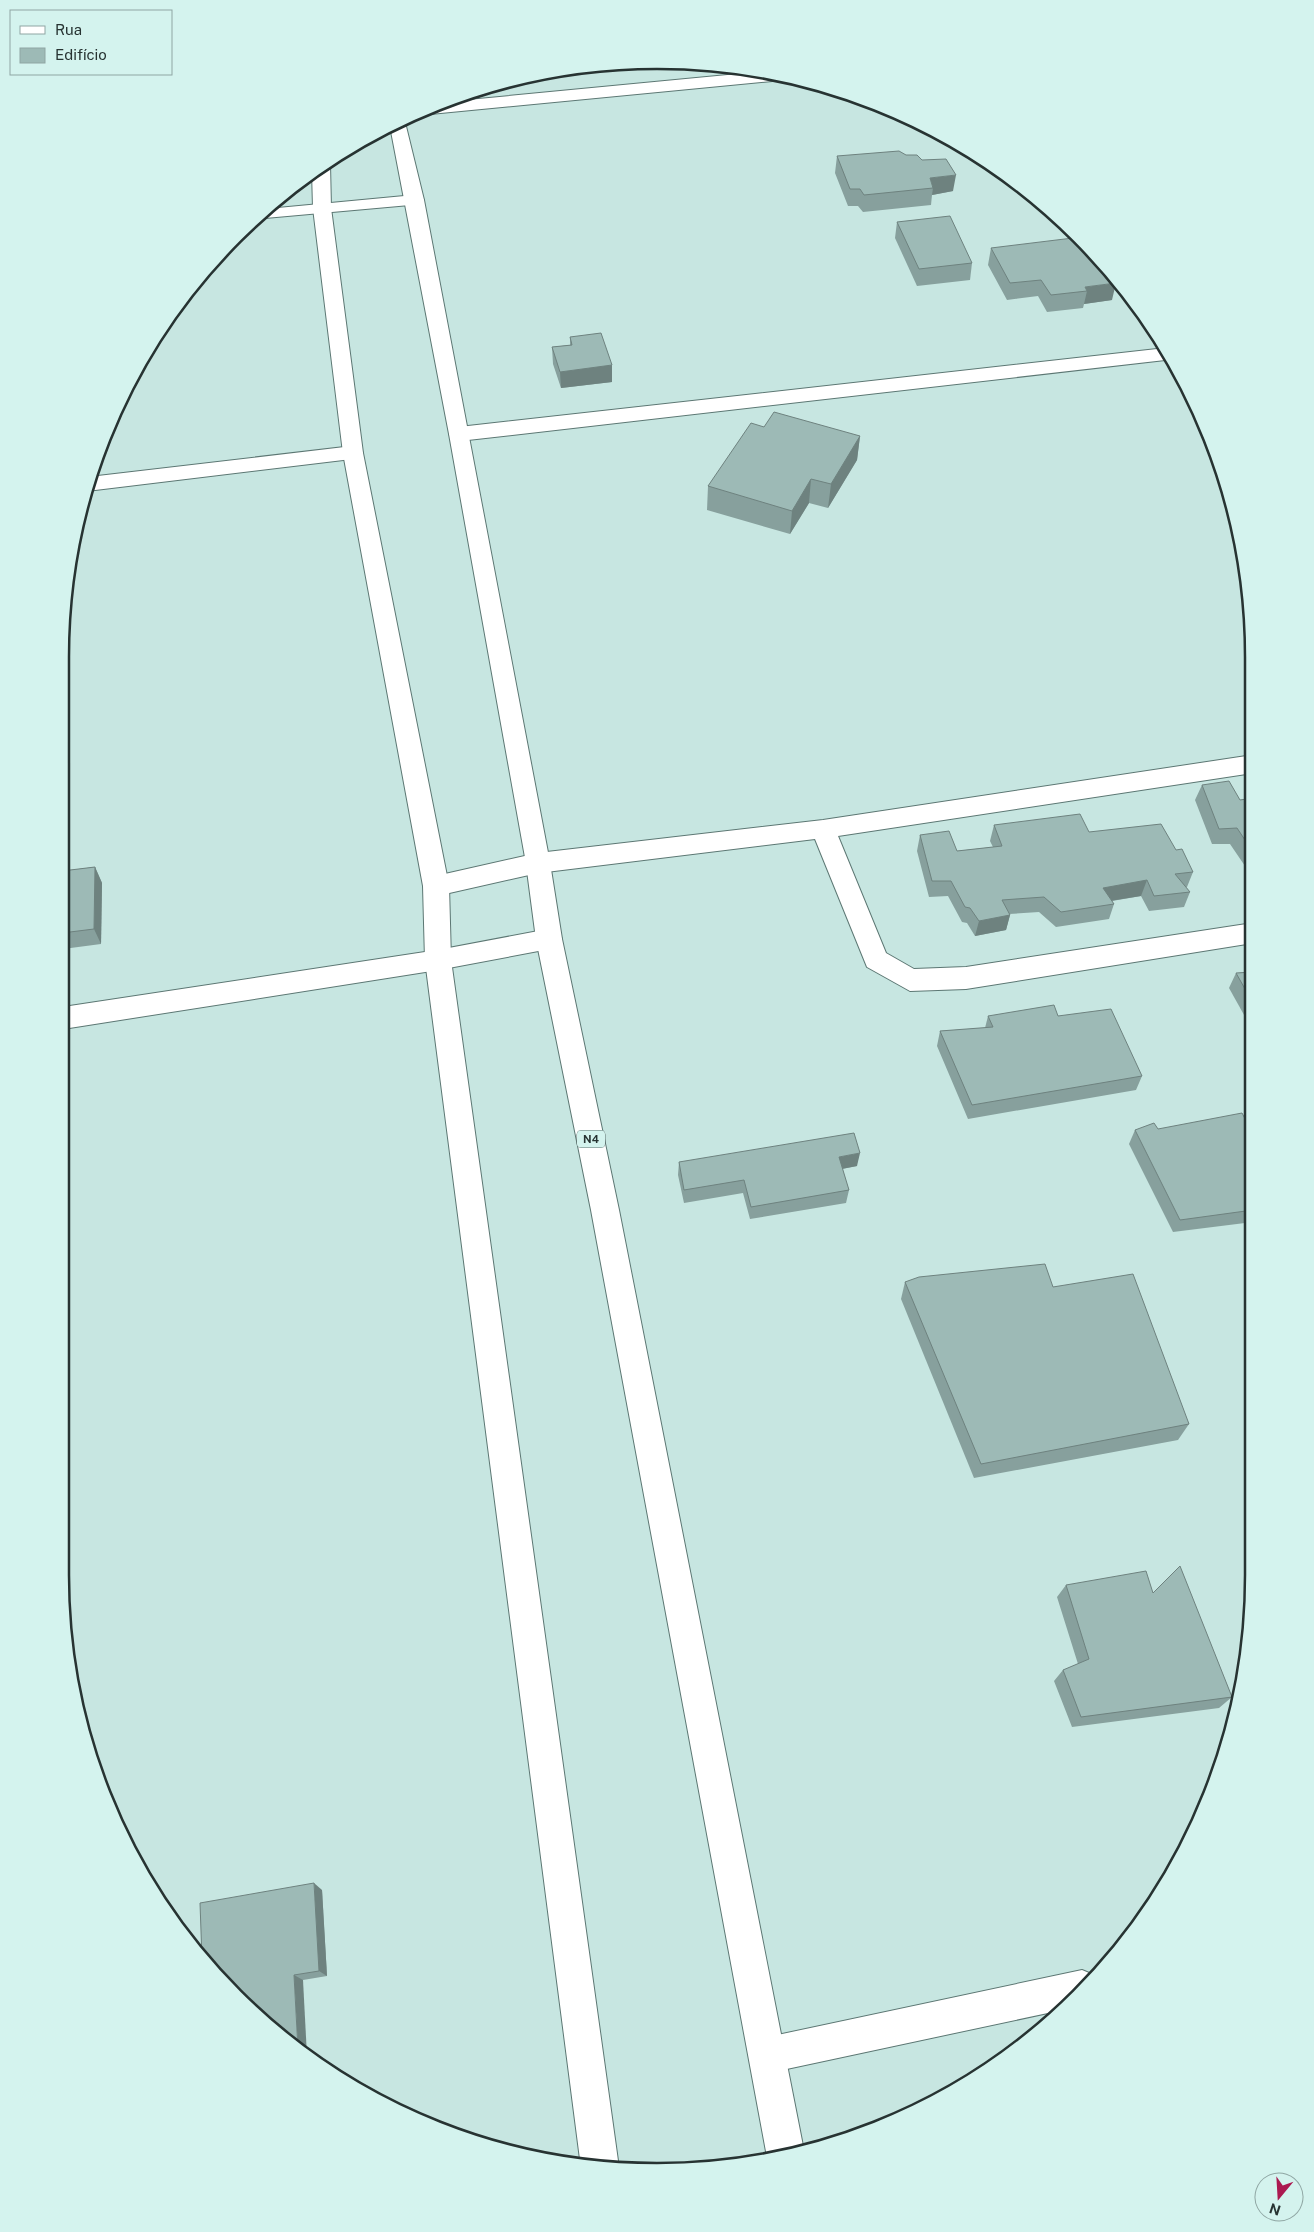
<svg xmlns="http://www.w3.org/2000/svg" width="1314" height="2232" viewBox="0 0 1314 2232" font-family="'Public Sans',sans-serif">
  <rect width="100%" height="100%" fill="#c7e6e1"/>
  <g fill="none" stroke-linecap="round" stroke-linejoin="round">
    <defs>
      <g id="minor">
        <path d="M770 71 790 77 783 80 420 115 414 113 436 103Z"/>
        <path d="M415 195 421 196 424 200 421 204 254 219 267 209Z"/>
        <path d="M1166 348 1174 359 459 441 452 439 449 434 452 429 459 427Z"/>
        <path d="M353 446 360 448 363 453 360 458 87 491 89 477Z"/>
        <path d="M1253 755V773L838 836 886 953 914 969 966 967 1253 923V943L966 989 910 991 867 967 815 839 538 873 436 896 427 893 423 886 427 879 436 876 538 853 823 820Z"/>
        <path d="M549 929 558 932 562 939 558 946 549 949 438 970 63 1029V1007L438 950Z"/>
        <path d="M1082 1970 1094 1975 1062 2010 768 2073 755 2068 750 2055 755 2042 768 2037Z"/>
      </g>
      <g id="highway">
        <path d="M404 118 424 200 550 863 562 939 619 1210 804 2151 774 2160 769 2161 767 2157 591 1210 536 939 526 863 449 434 390 126Z"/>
        <path d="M327 160 330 164 331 208 363 453 449 886 451 960 619 2168 581 2167 425 960 423 886 343 453 313 208 312 171Z"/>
      </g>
    </defs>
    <use href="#minor" stroke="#5c7773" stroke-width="2"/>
    <use href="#highway" stroke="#5c7773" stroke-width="2"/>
    <use href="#minor" fill="#fff" fill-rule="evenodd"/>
    <use href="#highway" fill="#fff" fill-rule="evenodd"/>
  </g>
  <g fill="#87a09d">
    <path d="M656 60 699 64 660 69Z"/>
    <path d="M586 67V70L528 75 540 72Z"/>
    <path d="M837 156 953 191 932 195 931 205 863 212 858 206H848L835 173Z"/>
    <path d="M897 222 972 263 970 280 917 286 895 238Z"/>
    <path d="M991 248 1112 300 1084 304 1083 308 1047 312 1038 296 1007 300 988 265Z"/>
    <path d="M570 337 612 365V382L561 388 553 364 552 347 570 345Z"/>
    <path d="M764 427 860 436 857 460 828 508 809 503 790 534 707 510 708 486Z"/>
    <path d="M1202 785 1240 800 1253 798V871L1252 869H1247L1230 844H1212L1195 800Z"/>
    <path d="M994 825 1089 832 1176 850 1193 872 1187 887H1186L1190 892 1184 907 1149 911 1141 896 1112 901 1114 904 1109 919 1056 927 1039 912 1009 914 1010 915 1006 930 975 936 967 923 962 922 948 896 929 897 917 851 920 835 957 851 993 847 990 841Z"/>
    <path d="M95 867 102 883 101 944 63 949 62 871Z"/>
    <path d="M1253 972V1031L1229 988 1236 973Z"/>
    <path d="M988 1016H1058L1142 1076 1136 1090 968 1119 937 1046 940 1031 985 1028Z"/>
    <path d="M1158 1129 1253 1134V1222L1173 1232 1129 1144 1135 1130Z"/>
    <path d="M679 1162 857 1166 842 1169 849 1190 846 1203 750 1219 743 1193 684 1203 678 1175Z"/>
    <path d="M905 1282 1053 1287 1189 1424 1178 1440 974 1478 901 1299Z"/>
    <path d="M1066 1585 1153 1593 1232 1697 1219 1708 1072 1727 1054 1681 1063 1670 1078 1664 1057 1597Z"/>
    <path d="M322 1890 327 1976 303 1980 235 1997Z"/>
  </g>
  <g fill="#6e827f">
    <path d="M660 60 699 64 660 69Z"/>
    <path d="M956 175 953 191 932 195 933 188 930 178Z"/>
    <path d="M1116 283 1112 300 1084 304 1087 291 1085 287Z"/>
    <path d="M612 365V382L561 388 560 372Z"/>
    <path d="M860 436 857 460 828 508 831 484Z"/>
    <path d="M811 479 809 503 790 534 792 511Z"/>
    <path d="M95 867 102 883 101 944 94 929Z"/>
    <path d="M1147 880 1141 896 1097 903 1103 888Z"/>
    <path d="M1010 915 1006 930 975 936 979 921Z"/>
    <path d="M860 1153 857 1166 836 1170 839 1157Z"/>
    <path d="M314 1883 322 1890 327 1976 319 1971Z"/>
    <path d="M294 1975 303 1980 307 2056 298 2049Z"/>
  </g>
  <g fill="#9dbab6" stroke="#6e827f">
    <path d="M899 151 906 155H917L922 160 946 159 956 175 930 178 933 188 864 195 860 189H850L837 156Z"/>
    <path d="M950 216 972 263 919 269 897 222Z"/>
    <path d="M1081 237 1116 283 1085 287 1087 291 1051 295 1041 280 1010 283 991 248Z"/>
    <path d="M601 333 612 365 560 372 552 347 572 345 570 337Z"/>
    <path d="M774 412 860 436 831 484 811 479 792 511 708 486 751 423 764 427Z"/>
    <path d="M1229 781 1240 800 1253 798V852L1237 828 1219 829 1202 785Z"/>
    <path d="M1080 814 1089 832 1161 824 1176 850 1182 849 1193 872 1175 874 1190 892 1154 896 1147 880 1103 888 1114 904 1061 912 1044 897 1002 900 1010 915 979 921 970 908 965 907 951 881H932L920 835 949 831 957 851 1002 846 994 825Z"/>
    <path d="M95 867 94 929 62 933V871Z"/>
    <path d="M1253 972V1003L1236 973Z"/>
    <path d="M1054 1005 1058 1016 1111 1009 1142 1076 972 1105 940 1031 993 1027 988 1016Z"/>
    <path d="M1242 1113 1253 1134V1178L1249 1179 1253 1187V1210L1180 1220 1135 1130 1154 1123 1158 1129Z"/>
    <path d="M854 1133 860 1153 839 1157 849 1190 751 1207 744 1180 684 1190 679 1162Z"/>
    <path d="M1045 1264 1053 1287 1133 1274 1189 1424 981 1464 905 1282 919 1277Z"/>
    <path d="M1180 1566 1232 1697 1081 1717 1063 1670 1089 1659 1066 1585 1146 1571 1153 1593Z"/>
    <path d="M314 1883 319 1971 294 1975 298 2049 235 1997 202 1959 200 1903Z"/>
  </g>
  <g text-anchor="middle" stroke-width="4" stroke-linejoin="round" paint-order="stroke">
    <rect fill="#d4f3ee" stroke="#5b6d6a" stroke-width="1" x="577" y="1130.5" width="28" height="17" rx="4"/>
    <g font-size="11" font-weight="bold" fill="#273332">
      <text x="591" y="1143">N4</text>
    </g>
  </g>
  <path d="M0 0H1314V2232H0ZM657 69H657A588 588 0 0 1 1245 657V1575A588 588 0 0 1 657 2163H657A588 588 0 0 1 69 1575V657A588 588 0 0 1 657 69Z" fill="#d4f3ee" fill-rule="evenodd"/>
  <path fill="none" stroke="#273332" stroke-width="2.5" d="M657 69H657A588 588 0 0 1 1245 657V1575A588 588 0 0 1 657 2163H657A588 588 0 0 1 69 1575V657A588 588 0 0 1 657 69Z"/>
  <rect x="10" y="10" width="162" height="65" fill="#d4f3ee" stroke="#8fa6a3"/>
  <rect x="20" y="26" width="25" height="8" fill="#ffffff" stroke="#8fa6a3"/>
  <text x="55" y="35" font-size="15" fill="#273332">Rua</text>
  <rect x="20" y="48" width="25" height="15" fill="#9dbab6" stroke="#8fa6a3"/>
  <text x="55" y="60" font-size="15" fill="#273332">Edifício</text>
  <g transform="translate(1279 2197) rotate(198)"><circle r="24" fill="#d4f3ee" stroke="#8fa6a3"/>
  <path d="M0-4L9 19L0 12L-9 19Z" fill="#ab1950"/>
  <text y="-8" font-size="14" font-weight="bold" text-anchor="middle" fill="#273332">N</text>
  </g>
</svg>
